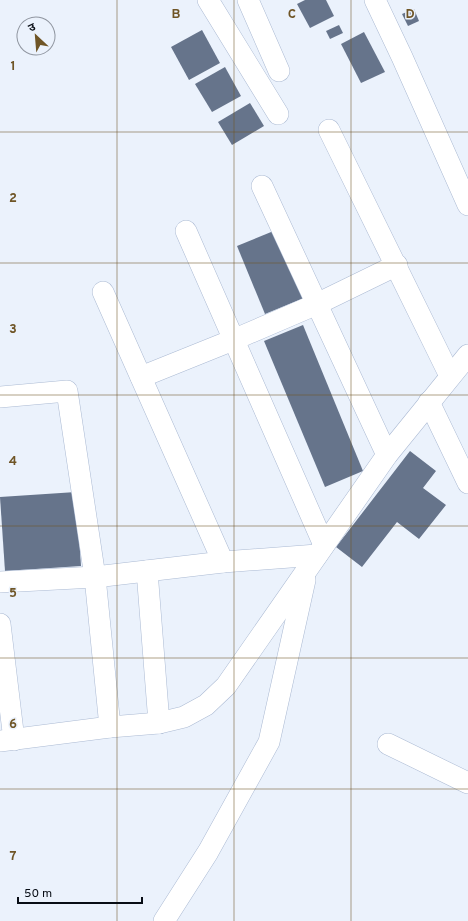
<svg xmlns="http://www.w3.org/2000/svg" width="468" height="921" viewBox="0 0 468 921" font-family="Overpass,'Noto Sans Devanagari',sans-serif">
  <rect width="100%" height="100%" fill="#ebf2fc"/>
  <g fill="#66748b">
    <path d="M305 0H326L334 16 310 28 297 4Z"/>
    <path d="M414 9 419 21 408 26 402 14Z"/>
    <path d="M339 25 343 33 330 39 326 31Z"/>
    <path d="M202 30 220 63 189 80 171 47Z"/>
    <path d="M364 32 385 72 361 83 341 44Z"/>
    <path d="M225 67 241 96 212 112 195 84Z"/>
    <path d="M250 103 264 126 232 145 218 122Z"/>
    <path d="M276 230 304 298 265 314 237 246Z"/>
    <path d="M303 325 363 471 325 487 264 341Z"/>
    <path d="M410 451 436 471 423 488 446 505 419 539 397 522 362 567 336 547Z"/>
    <path d="M76 492 81 566 5 571 0 497Z"/>
  </g>
  <g fill="none" stroke-linecap="round" stroke-linejoin="round">
    <defs>
      <g id="minor">
        <path d="M208 0 278 114"/>
        <path d="M248 0 279 71"/>
        <path d="M375 0 402 57 468 205"/>
        <path d="M329 130 450 376"/>
        <path d="M262 186 387 455"/>
        <path d="M186 231 324 545"/>
        <path d="M103 292 223 562"/>
        <path d="M141 377 233 340 317 304 397 265"/>
        <path d="M0 397 67 391 95 577 110 727"/>
        <path d="M429 402 468 483"/>
        <path d="M147 571 159 723"/>
        <path d="M0 582 95 577 223 562 317 555"/>
        <path d="M0 624 14 740"/>
        <path d="M0 741 110 727 159 723 184 717 206 705 226 686 387 455 468 355"/>
        <path d="M388 744 468 783"/>
        <path d="M164 921 208 852 269 742 305 580"/>
      </g>
    </defs>
    <use href="#minor" stroke="#abbad3" stroke-width="22"/>
    <use href="#minor" stroke="#fff" stroke-width="21"/>
  </g>
  <path fill="none" stroke="#6f5526" stroke-width="1" stroke-opacity="0.55" d="M117 0V921M234 0V921M351 0V921M0 132H468M0 263H468M0 395H468M0 526H468M0 658H468M0 789H468"/>
  <g font-size="13" text-anchor="middle" font-weight="bold" fill="#6f5526" stroke="#ebf2fc" stroke-width="3" stroke-linejoin="round" paint-order="stroke">
    <text x="176" y="18">B</text>
    <text x="292" y="18">C</text>
    <text x="410" y="18">D</text>
    <text x="13" y="70">1</text>
    <text x="13" y="202">2</text>
    <text x="13" y="333">3</text>
    <text x="13" y="465">4</text>
    <text x="13" y="597">5</text>
    <text x="13" y="728">6</text>
    <text x="13" y="860">7</text>
  </g>
  <g transform="translate(36 36) rotate(334)"><circle r="19" fill="#ebf2fc" stroke="#9096a0"/>
  <path d="M0-3L7 15L0 10L-7 15Z" fill="#6f5526"/>
  <text y="-6" font-size="11" font-weight="bold" text-anchor="middle" fill="#080d15">उ</text>
  </g>
  <path d="M18 897v6h124v-6" fill="none" stroke="#080d15" stroke-width="2"/>
  <text x="24" y="897" font-size="12" fill="#080d15" stroke="#ebf2fc" stroke-width="3" paint-order="stroke">50 m</text>
</svg>
